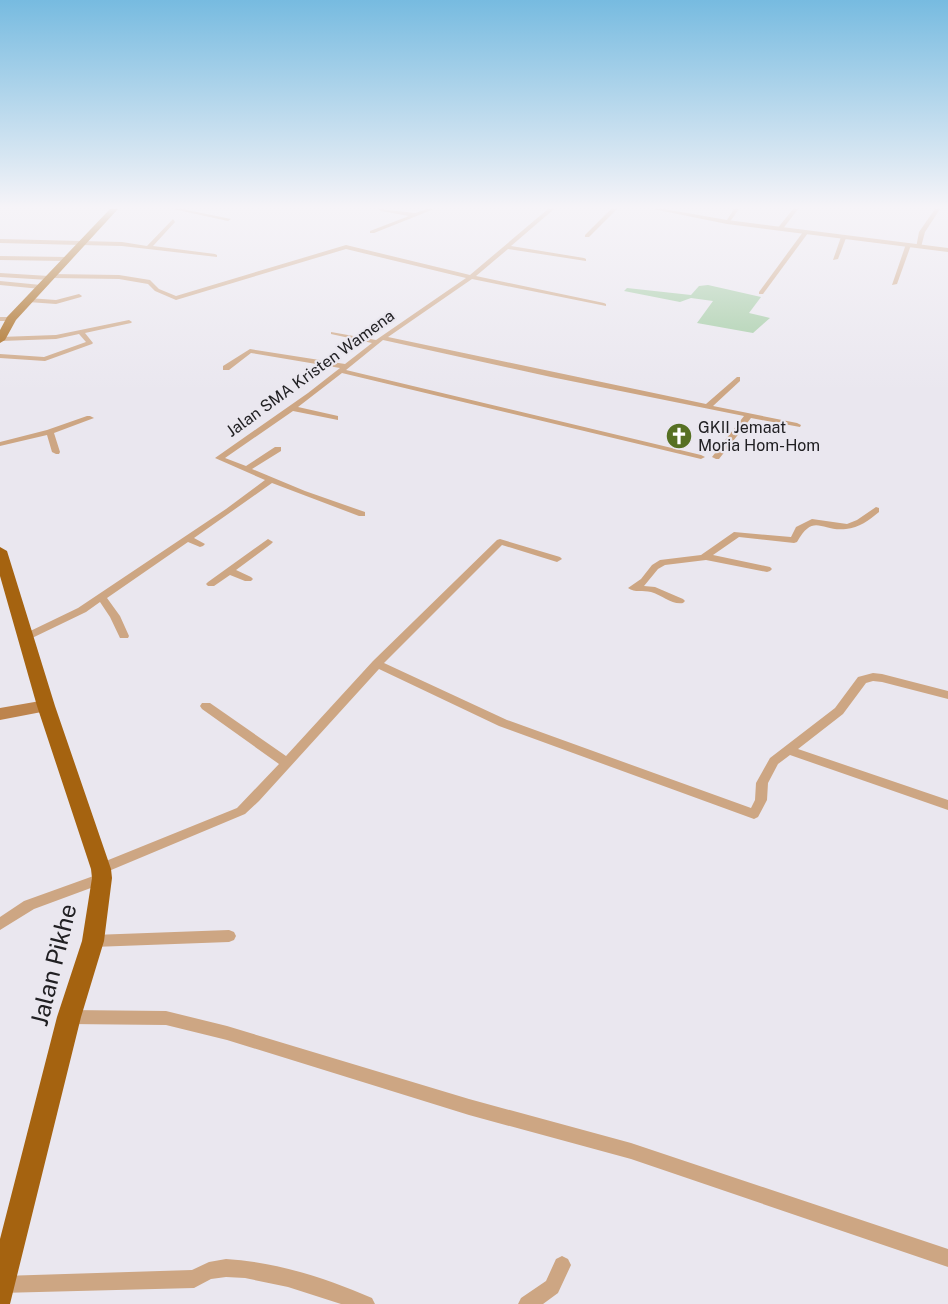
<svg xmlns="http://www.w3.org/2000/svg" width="948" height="1304" viewBox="0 0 948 1304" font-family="'Public Sans',sans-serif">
  <rect width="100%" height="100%" fill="#eae7ef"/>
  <path fill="#a1cba2" d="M708 285 761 297 749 313 770 318 753 333 697 323 713 301 691 298 680 302 624 291 627 288 691 295 699 286Z"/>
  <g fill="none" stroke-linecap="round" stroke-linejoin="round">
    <g fill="#cda683" fill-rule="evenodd">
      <path d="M173 209H182L231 219 228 221Z"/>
      <path d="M379 209 415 213 427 209H434L374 233H370V231L409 216 381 211Z"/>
      <path d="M548 209H554L511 246 584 258 586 259V261L508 249 476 276 604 303 606 304V306L472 279 388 337 706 404 737 377H740V381L713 406 797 423 801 425 800 427 751 418 719 459H716L712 457 744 416 551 377 383 340 346 370 701 455 705 457 701 459 342 373 298 407 338 416V420L293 411 225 458 246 466 275 447H281V451L252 469 305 491 365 512V516H359L272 483 194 538 205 544 203 546 200 547 188 542 107 598 120 616 129 636 128 638H120L110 617 100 602 86 612 30 639H22L21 637 22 635 78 608 226 509 265 480 215 458 308 393 340 368 251 353 229 370H223V366L250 349 345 364 372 343 331 334V332L376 340 466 278 346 249 176 300 155 291 148 284 119 279 52 278 49 280 0 277V273L49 276 52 274 119 275 150 280 159 289 176 296 346 245 470 275Z"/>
      <path d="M611 209H617L589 237H585V235Z"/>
      <path d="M734 209H739L729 223H725Z"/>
      <path d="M793 209H798L782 230H778L777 229Z"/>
      <path d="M935 209H940L925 232 921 247 916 248 919 232Z"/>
      <path d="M173 219 175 222 153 246 215 254 217 255V257L122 246 0 243V239L122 242 147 246Z"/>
      <path d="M803 232 808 233 763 294H759V292Z"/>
      <path d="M841 237 846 238 838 259 833 260Z"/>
      <path d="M906 244 911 245 897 284 892 285Z"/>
      <path d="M0 256 67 257 70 259 67 261 0 260Z"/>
      <path d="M0 281 41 285 44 287 41 289 0 285Z"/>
      <path d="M79 294 82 296 81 297 56 304 28 302 25 300 28 298 56 300Z"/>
      <path d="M0 317H11L14 319 11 321H0Z"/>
      <path d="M129 320 132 322 131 323 85 333 93 343 92 344 45 361 0 358V354L44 357 86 342 79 334 56 339 1 341 0 337 56 335Z"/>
      <path d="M87 416H90L94 418 54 433 60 452 59 454H56L52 452 47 435 0 446V442L47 430Z"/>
      <path d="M876 507 879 508V512C869 520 859 528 846 529 821 532 814 512 797 542L794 543 739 537 713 555 770 567 772 569 770 571 767 572 706 560 665 565 658 569 644 586 655 587 683 599 685 601 683 603C672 605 662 595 651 592 643 590 635 593 628 588L641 579 652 565 660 560 701 555 734 532 791 537 796 527 812 519 847 524 857 520Z"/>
      <path d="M268 539 273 542 271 544 236 570 251 577 253 579 251 581H245L230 575 214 586H208L206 584 208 582Z"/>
      <path d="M500 539 560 557 562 559 557 562 502 545 384 663 507 720 751 808 755 800 756 783 770 758 835 708 858 677 873 673 882 674 948 691V699L882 682 873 681 866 683 843 714 798 749 948 800V810L790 755 778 764 768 783 767 800 758 817 754 819 499 726 379 669 259 801 245 814 104 873 109 878 107 882 34 909 0 930V917L24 901 99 874 94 869 96 865 237 808 279 764 202 709 200 706 202 703H210L286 756 373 661 497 540Z"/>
      <path d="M229 930 234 932 236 936 234 940 229 942 93 947 88 945 86 941 88 937 93 935Z"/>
      <path d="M69 1010 166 1011 227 1026 469 1099 631 1143 948 1249V1267L631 1159 469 1115 227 1040 166 1025 69 1024 64 1022 62 1017 64 1012Z"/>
      <path d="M562 1256 568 1259 571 1265 558 1293 543 1304H518L521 1298 546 1281 556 1259Z"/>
      <path d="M226 1259C276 1262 326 1278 372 1298L375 1304H341L288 1287 245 1278 226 1277 211 1279 194 1288 0 1293V1277L2 1276 192 1270 209 1262Z"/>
    </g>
    <path fill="#cda683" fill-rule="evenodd" d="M653 209H664L727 220 948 248V252L727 224Z"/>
    <path fill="#bd844d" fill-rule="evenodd" d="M46 700 52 702 54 706 52 710 0 720V708Z"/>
    <g fill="#a56310" fill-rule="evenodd">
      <path d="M110 209H118L16 320 5 340 0 343V330L7 317Z"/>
      <path d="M0 547 7 551 55 706 111 869 112 878 104 941 81 1017 10 1304H0V1239L57 1017 82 941 92 878 91 869 37 706 0 576Z"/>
    </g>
  </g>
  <linearGradient id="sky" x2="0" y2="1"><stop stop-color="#77bbe0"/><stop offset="0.53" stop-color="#f6f4f8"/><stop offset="1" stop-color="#f6f4f8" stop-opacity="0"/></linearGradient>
  <rect width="948" height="391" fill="url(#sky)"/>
  <defs>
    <symbol id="church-disc" viewBox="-11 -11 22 22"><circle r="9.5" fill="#567023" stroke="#eae7ef"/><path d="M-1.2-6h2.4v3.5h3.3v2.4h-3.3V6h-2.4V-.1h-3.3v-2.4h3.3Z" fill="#fff"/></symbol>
  </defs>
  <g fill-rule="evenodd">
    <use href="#church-disc" x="664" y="421" width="30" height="30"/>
  </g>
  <g text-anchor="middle" stroke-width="4.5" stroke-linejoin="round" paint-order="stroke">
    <g font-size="16" fill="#212023" stroke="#eae7ef">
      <text transform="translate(310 373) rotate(-36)" y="6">Jalan SMA Kristen Wamena</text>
    </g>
    <g font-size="16" fill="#212023" stroke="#eae7ef" text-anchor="start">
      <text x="698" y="433">GKII Jemaat<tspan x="698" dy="18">Moria Hom-Hom</tspan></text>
    </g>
    <g font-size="24" fill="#212023" stroke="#eae7ef">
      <text transform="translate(54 965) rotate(-76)" y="8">Jalan Pikhe</text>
    </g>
  </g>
</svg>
